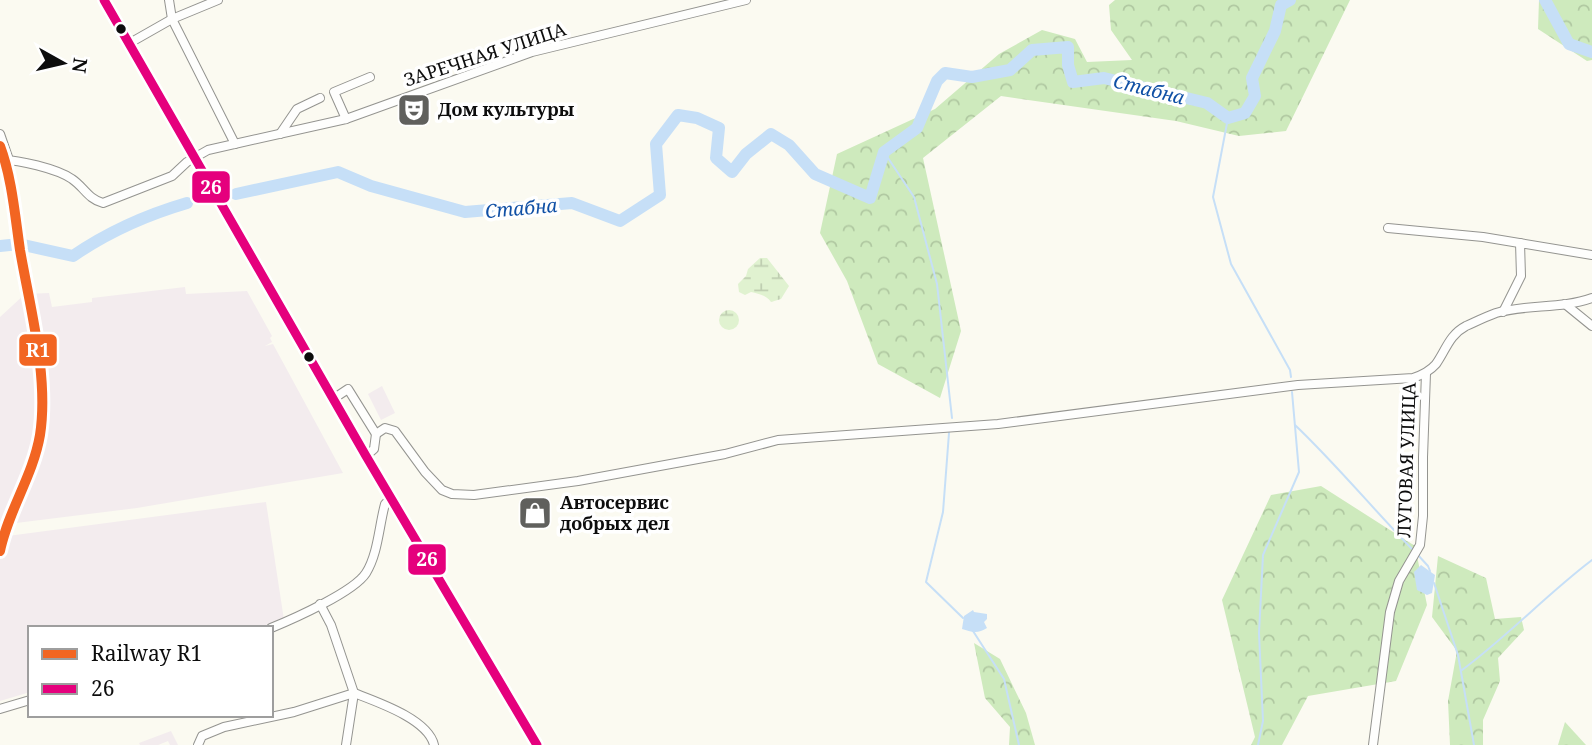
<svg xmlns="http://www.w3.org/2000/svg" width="1592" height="745" viewBox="0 0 1592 745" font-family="'Noto Serif',serif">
  <defs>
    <pattern id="forest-crowns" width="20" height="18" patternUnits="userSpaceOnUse" patternTransform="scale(1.75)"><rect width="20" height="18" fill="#ceeabd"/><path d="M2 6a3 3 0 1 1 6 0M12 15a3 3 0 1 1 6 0" fill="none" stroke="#b0c8a1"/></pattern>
    <pattern id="wetland-marsh" width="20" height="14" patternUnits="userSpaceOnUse" patternTransform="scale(1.75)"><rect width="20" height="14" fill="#e0f2d0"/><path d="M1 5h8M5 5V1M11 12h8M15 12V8" fill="none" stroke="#bfceb1"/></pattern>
  </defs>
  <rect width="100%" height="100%" fill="#fbfaf1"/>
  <g fill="#f3ecee">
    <path d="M185 287 186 294 247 291 272 336 270 338 272 342 265 346 273 344 343 473 137 508 0 525V317L25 294 49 293 52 307 92 302V298Z"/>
    <path d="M382 386 395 413 381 420 368 394Z"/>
    <path d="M266 502 284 620 255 628H30V692L0 701V537Z"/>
    <path d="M171 731 178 745H170L168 741 158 745H140L139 743Z"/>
  </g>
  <g fill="url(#forest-crowns)">
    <path d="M1115 0H1350L1286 131 1239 136 1176 121 1001 96 923 158 961 331 940 398 878 364 847 281 820 233 837 154 935 109 999 54 1042 30 1075 39 1087 62 1132 60 1111 30 1109 5Z"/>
    <path d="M1539 0H1592V60L1587 61 1538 29Z"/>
    <path d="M1321 486 1415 546 1427 605 1396 681 1308 696 1282 745H1251L1255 737 1222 600 1271 495Z"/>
    <path d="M1438 556 1486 578 1495 619 1521 617 1524 630 1498 658 1500 681 1483 720V745H1450L1448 701 1457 651 1432 617Z"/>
    <path d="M974 643 1000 659 1026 713 1035 745H1009L1010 727 985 698Z"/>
    <path d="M1565 722 1586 745H1558Z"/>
  </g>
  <g fill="url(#wetland-marsh)">
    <path d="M760 258H767L789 286 781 299 771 302C766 295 759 294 751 292L745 295 739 292 738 284 746 276 748 269Z"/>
    <circle cx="729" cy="320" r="10"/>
  </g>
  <g fill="#c6dff7">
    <path d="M1421 565 1435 575 1432 593 1427 595 1417 590 1414 572Z"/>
    <path d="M973 610 974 612 987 614V619L984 622 987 628C978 634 971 632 962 629L964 616Z"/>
  </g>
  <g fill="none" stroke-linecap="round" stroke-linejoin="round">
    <g stroke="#c6dff7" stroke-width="2">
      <path d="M1228 118 1213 197 1231 264 1290 370 1291 377"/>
      <path d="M884 152 914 197 937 284 952 418"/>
      <path d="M1295 425C1336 464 1373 509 1413 550"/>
      <path d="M949 433 943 512 926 582 963 618"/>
      <path d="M1417 554 1428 566 1430 571"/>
      <path d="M1434 583 1458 655 1474 745"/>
      <path d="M973 631 1004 679 1019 745"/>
      <path d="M1462 670C1508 636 1547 594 1592 560"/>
      <path d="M1258 745 1263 721 1259 633 1263 555 1299 472 1292 392"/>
    </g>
    <g stroke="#c6dff7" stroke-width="12">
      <path d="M1545 0 1569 44 1592 52"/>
      <path d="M236 194 338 172 371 186 465 212 572 203 620 221 660 195 656 144 678 115 697 118 719 128 716 158 732 172 746 154 771 134 789 145 815 174 870 198 884 152 917 128 937 81 945 73 972 77 1010 70 1032 50 1068 47V65L1073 82 1104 78 1207 103 1228 118 1245 113 1255 96 1252 78 1275 31 1281 5 1290 0"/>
      <path d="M0 246 19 244 73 256C108 232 146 215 187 203"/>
    </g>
    <defs>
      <g id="minor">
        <path d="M169 0 172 19 235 144"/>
        <path d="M128 44 172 19 218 0"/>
        <path d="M346 119 334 92 370 77"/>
        <path d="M0 134 9 160"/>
        <path d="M280 134 297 109 320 98"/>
        <path d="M0 160C17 159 58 169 72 179 84 187 88 199 103 203L172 176 187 162 208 150 346 119 532 52 746 0"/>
        <path d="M1388 228 1483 237 1592 255"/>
        <path d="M1565 304 1592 326"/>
        <path d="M1503 312 1521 276 1520 243"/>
        <path d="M333 399 348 389 376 434 385 428 395 431 425 472 442 490 452 494 474 495 578 481 725 454 778 440 998 424 1298 385 1413 378C1422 375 1430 371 1436 364 1446 350 1449 335 1466 326 1475 322 1485 317 1496 313 1527 304 1562 309 1592 298"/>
        <path d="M366 456 374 449 376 434"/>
        <path d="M320 604 331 625 354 693 346 745"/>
        <path d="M271 628C293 619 354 592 366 573 378 554 379 526 385 504L391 498"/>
        <path d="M0 709 30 700"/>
        <path d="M198 745 202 736 224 727 294 712 354 693C377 702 428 719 434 745"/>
        <path d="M1373 745 1390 612 1399 581 1420 545 1423 516V457L1426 373"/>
      </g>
      <path id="major" d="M104 0 366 456 537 745"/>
    </defs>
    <use href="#minor" stroke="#949490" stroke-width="10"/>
    <use href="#major" stroke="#81817d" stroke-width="12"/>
    <use href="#minor" stroke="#fefefd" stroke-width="8"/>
    <use href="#major" stroke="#edead8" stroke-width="10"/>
    <defs>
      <path id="bus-1" d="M104 0 366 456 537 745"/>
    </defs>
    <use href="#bus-1" stroke="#fff" stroke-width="14"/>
    <use href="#bus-1" stroke="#e5007d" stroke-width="9"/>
    <defs>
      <path id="rail-1" d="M0 146C12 178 15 216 20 250 30 308 49 377 40 435 33 476 8 511 0 551"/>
    </defs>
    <use href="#rail-1" stroke="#fff" stroke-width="16"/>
    <use href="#rail-1" stroke="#f26522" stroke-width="10"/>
  </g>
  <defs>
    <symbol id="theatre-square" viewBox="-11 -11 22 22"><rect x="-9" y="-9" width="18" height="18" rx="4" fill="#60605d" stroke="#fff"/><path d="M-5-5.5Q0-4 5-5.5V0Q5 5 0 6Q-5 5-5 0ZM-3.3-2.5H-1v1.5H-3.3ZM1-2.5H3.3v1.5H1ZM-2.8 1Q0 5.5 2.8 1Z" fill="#fff"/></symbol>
    <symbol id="shop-square" viewBox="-11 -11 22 22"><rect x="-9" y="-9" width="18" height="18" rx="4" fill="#60605d" stroke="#fff"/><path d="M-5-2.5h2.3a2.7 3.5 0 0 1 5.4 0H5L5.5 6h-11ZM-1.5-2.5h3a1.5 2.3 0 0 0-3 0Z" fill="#fff"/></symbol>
  </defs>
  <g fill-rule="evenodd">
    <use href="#theatre-square" x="395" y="91" width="38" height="38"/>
    <use href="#shop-square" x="516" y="494" width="38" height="38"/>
  </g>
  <g fill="#0d0d0d" stroke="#fff" stroke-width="2.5">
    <circle cx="121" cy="29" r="6"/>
    <circle cx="309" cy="357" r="6"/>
  </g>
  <g text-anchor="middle" stroke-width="7" stroke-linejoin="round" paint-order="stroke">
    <g font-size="18" fill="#0d0d0d" stroke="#fff">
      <text transform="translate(485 55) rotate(-18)" y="6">ЗАРЕЧНАЯ УЛИЦА</text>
      <text transform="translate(1407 460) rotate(-88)" y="6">ЛУГОВАЯ УЛИЦА</text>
    </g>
    <g font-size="18" font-weight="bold" fill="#0d0d0d" stroke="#fff" text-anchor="start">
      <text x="438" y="116">Дом культуры</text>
      <text x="560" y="509">Автосервис<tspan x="560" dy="21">добрых дел</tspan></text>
    </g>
    <g font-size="19" font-style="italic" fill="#1050a5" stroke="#fff">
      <text transform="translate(1149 89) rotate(14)" y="7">Стабна</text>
      <text transform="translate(521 208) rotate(-5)" y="7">Стабна</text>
    </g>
  </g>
  <g stroke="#fff" stroke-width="2.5">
    <rect x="191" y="170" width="40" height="34" rx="7" fill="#e5007d"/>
    <rect x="18" y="333" width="40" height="34" rx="7" fill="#f26522"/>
    <rect x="407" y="543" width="40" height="33" rx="7" fill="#e5007d"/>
  </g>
  <g font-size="19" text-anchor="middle" font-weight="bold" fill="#fff">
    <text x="211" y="194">26</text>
    <text x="38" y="357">R1</text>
    <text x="427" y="566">26</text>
  </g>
  <rect x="28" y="626" width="245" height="91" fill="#ffffff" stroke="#9e9e9e" stroke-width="2"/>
  <rect x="42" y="649" width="35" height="10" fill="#f26522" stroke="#9e9e9e" stroke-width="2"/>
  <text x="91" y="661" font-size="21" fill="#0d0d0d">Railway R1</text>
  <rect x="42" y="684" width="35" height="10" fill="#e5007d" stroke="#9e9e9e" stroke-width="2"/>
  <text x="91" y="696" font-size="21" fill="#0d0d0d">26</text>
  <g transform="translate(63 63) rotate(98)" stroke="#ffffff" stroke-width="5" paint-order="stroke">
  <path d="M0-5L12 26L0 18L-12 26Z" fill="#0d0d0d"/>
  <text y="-10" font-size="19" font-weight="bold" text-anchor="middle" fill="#0d0d0d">N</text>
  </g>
</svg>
